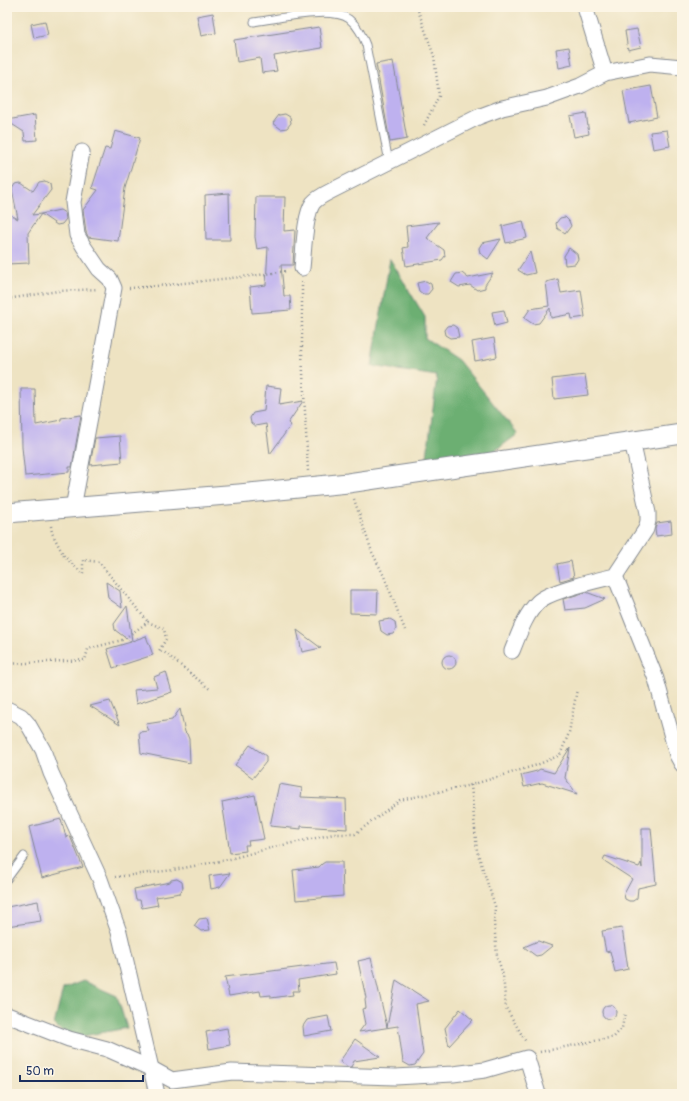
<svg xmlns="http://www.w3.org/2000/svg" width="689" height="1101" viewBox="0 0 689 1101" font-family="Pangolin,sans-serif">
  <rect width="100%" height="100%" fill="#fcf5e5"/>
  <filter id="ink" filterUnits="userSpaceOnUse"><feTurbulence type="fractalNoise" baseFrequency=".025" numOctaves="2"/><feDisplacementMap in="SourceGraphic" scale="8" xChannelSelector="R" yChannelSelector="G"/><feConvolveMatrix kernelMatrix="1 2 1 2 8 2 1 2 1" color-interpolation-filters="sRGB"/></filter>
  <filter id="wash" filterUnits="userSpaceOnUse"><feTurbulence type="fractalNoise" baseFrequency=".012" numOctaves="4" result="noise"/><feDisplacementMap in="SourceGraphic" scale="16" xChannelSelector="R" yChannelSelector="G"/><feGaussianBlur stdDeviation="0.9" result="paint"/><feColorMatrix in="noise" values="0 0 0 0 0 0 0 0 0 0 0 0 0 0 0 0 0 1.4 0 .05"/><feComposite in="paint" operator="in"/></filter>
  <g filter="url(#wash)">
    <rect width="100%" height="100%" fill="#eee3c2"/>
    <g fill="#6caf72" stroke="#446f68">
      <path d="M390 259 425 317V338L458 360 518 434 488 456 426 465 437 376 372 366Z"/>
      <path d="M83 981 117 996 127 1028 72 1038 54 1025 63 989Z"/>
    </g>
    <g id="blocks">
      <g fill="#beb1ef">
        <path d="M213 13 216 33 201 36 197 16Z"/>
        <path d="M45 21 48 35 34 38 31 24Z"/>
        <path d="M319 27 322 48 274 56 277 71 262 73 260 58 237 62 234 40Z"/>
        <path d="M637 29 641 47 628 50 625 31Z"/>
        <path d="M569 47 572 65 559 68 556 49Z"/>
        <path d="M393 61 407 139 390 142 376 64Z"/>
        <path d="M651 86 657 117 629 123 623 91Z"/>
        <path d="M586 113 589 134 574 137 570 116Z"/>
        <path d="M285 114 290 117 291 123 287 128 281 129 273 123 279 115Z"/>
        <path d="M35 115 37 140 25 141 24 132 7 121V120Z"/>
        <path d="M667 130 670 146 653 149 650 132Z"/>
        <path d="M115 131 140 138 125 188 118 241 88 237 86 232 83 210 98 190 92 188 105 148 110 149Z"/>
        <path d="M45 181 50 184 51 190 32 215 41 214 28 233 29 263 7 264V213L18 219 12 189 15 184 21 183 33 191 39 182Z"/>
        <path d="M229 193 230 240H206L205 195Z"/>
        <path d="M256 197H285L284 231 295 230 293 265H281L284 296H290L291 310 252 313 250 287 266 285 268 247 257 249 255 237Z"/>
        <path d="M60 210 65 213 66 219 62 224 57 225 41 214Z"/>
        <path d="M565 217 569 221 571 226 565 234 557 228 556 223 560 218Z"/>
        <path d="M523 221 527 238 506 243 502 226Z"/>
        <path d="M439 222 427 238 444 250 445 256 442 260 406 266 403 248 408 247 406 226Z"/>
        <path d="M501 239 488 259 480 253 479 248 482 243Z"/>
        <path d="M569 248 577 254 578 259 575 264 565 265 564 256Z"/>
        <path d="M530 252 535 273 526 275 518 270Z"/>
        <path d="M462 273 468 278 493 273 485 285V288L477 290 470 285 459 287 451 282 456 274Z"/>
        <path d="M558 279 561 293 581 290 585 317 572 319 571 314 551 318 550 308 539 323 533 324 524 318 530 309 549 306 546 282Z"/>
        <path d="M426 281 431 284 432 289 428 294H423L419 291 417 283Z"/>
        <path d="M504 310 507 323 495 326 492 312Z"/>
        <path d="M453 325 457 328 459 337 450 338 445 335 444 330 447 326Z"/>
        <path d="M494 338 497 357 475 361 472 342Z"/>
        <path d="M585 375 588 395 554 399 552 379Z"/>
        <path d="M266 386 281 388 279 405 303 401 288 423 291 425 270 454 266 424 255 426 251 423 250 418 253 413 264 411Z"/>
        <path d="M21 389H35L36 425 61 420V418L81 415 72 467H69V472L25 476 22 447Z"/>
        <path d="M120 436 122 462 90 465 95 438Z"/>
        <path d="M671 521 672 534 656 536 655 528 657 523Z"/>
        <path d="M571 561 574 577 560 581 557 564Z"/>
        <path d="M106 582 120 591 122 608 108 598Z"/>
        <path d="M350 590H378L377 614 350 613Z"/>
        <path d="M586 592 605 599 585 608 565 610 563 599Z"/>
        <path d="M127 606 132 641 146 636 153 655 113 668 107 649 131 642 115 630 114 624Z"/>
        <path d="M390 619 395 622 396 629 393 634 387 635 381 631 379 621Z"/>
        <path d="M297 630 321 648 302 652Z"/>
        <circle cx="449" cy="662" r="7"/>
        <path d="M166 672 172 692 136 704 134 690 157 688 154 677Z"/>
        <path d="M110 701 120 725 90 706Z"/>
        <path d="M180 709 185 732 187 734 189 739 190 763 141 753 139 732 149 731 146 724 172 720Z"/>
        <path d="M250 745 266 756V762L253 778 235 765Z"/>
        <path d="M570 748 565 778 577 794 542 783 524 787 521 775 537 771 540 769 554 773Z"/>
        <path d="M279 784 302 788 301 797 346 799 347 829 301 826V829L270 826Z"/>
        <path d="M255 795 264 839 248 841 249 845H245L246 851 230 853 222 802Z"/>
        <path d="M61 819 66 837 70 836 83 867 42 878 29 827Z"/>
        <path d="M642 828H651L656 884 638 888 637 898 633 901H629L625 899 624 894 632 879 603 860 605 856 639 867 641 863 642 868Z"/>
        <path d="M325 862H342L343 896 296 900 293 870 319 867 322 864Z"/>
        <path d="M230 873 220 887 211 889 209 876Z"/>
        <path d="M177 879 182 882 183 888 180 893 156 897 158 905 142 908 140 900H136L134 889 170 882 171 880Z"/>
        <path d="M38 901 41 921 7 926V907Z"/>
        <path d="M207 918 210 930 201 931 194 926 199 919Z"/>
        <path d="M622 928 628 969 615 972 610 951 606 952 602 931Z"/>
        <path d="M538 941 552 946 541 955 536 956 524 947Z"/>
        <path d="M371 958 387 1027 396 980 429 1001 416 1004 423 1054 415 1065 410 1066 403 1062 398 1026 359 1032 365 1024 362 1009 366 1008 365 1000 366 998 358 961Z"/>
        <path d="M334 963 336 974 298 980 299 991H292L293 995 271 998V995L261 996 260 991 229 996 225 977Z"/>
        <circle cx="609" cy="1012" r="7"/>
        <path d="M460 1009 473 1020 449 1046 445 1028Z"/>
        <path d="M328 1016 331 1031 304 1036 303 1026 307 1020Z"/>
        <path d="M227 1028 230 1045 209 1049 206 1032Z"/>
        <path d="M355 1039 380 1057 354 1061 351 1067H348L340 1061Z"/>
      </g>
    </g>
  </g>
  <g filter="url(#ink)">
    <use href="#blocks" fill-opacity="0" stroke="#848990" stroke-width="1"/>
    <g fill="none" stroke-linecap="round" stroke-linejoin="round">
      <defs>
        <g id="service">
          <path d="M254 22C275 19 332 6 349 19 358 26 362 35 366 45L389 162"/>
          <path d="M7 879 24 856"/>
        </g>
        <g id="minor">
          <path d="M585 7 605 73"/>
          <path d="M302 268C304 252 304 216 313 203 317 198 325 194 331 191L478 117 502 108 547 98 580 86 605 73 650 64 682 67"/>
          <path d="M73 508 114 288 110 279 99 269 84 247 77 235 73 202 82 152"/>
          <path d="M615 576 656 679 677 755 682 764"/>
          <path d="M512 651C519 634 525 615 538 602 549 591 598 580 615 576L646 529 648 521V513L632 441"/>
          <path d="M7 709 21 716 28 724 43 750 51 773 100 879 119 932 157 1094"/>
          <path d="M7 1015 69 1039 107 1049 150 1068 172 1080 232 1072 395 1077 453 1074 485 1070 527 1058 538 1094"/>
        </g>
        <path id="tertiary" d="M7 513 239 494 348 483 682 434"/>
      </defs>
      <use href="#service" stroke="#848990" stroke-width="9"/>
      <use href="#minor" stroke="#848990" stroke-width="17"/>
      <use href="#tertiary" stroke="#848990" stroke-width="21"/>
      <g stroke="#848990" stroke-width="2.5" stroke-dasharray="1 3" stroke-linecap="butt">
        <path d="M417 7 434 56 439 96 423 127"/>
        <path d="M302 282V353L308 471"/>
        <path d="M129 288 147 287 259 275 287 271"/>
        <path d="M7 299 58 291 98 289"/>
        <path d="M354 499 372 552 384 576 405 630"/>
        <path d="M51 526 52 533 64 556 83 574V560L99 562 148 622"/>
        <path d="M7 664 85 660 88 649 122 640 148 622 164 629 166 639 159 651 164 652 211 690"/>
        <path d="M471 785 477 851 495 906 494 923 497 956 503 975 506 1008 526 1042"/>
        <path d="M115 877 173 870 230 859 274 847 334 834H355L400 800 471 785 537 765 560 755 569 733 577 689"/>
        <path d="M540 1052 614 1037 622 1028 625 1012"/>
      </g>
      <use href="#service" stroke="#fff" stroke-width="7"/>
      <use href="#minor" stroke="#fff" stroke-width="15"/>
      <use href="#tertiary" stroke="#fff" stroke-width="19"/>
    </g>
  </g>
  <rect width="689" height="1101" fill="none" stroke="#fcf5e5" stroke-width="24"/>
  <path d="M20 1075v6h123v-6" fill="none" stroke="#1b2f5e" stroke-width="2"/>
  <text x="26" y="1075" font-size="12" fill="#1b2f5e" stroke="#fcf5e5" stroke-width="3" paint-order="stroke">50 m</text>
</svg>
